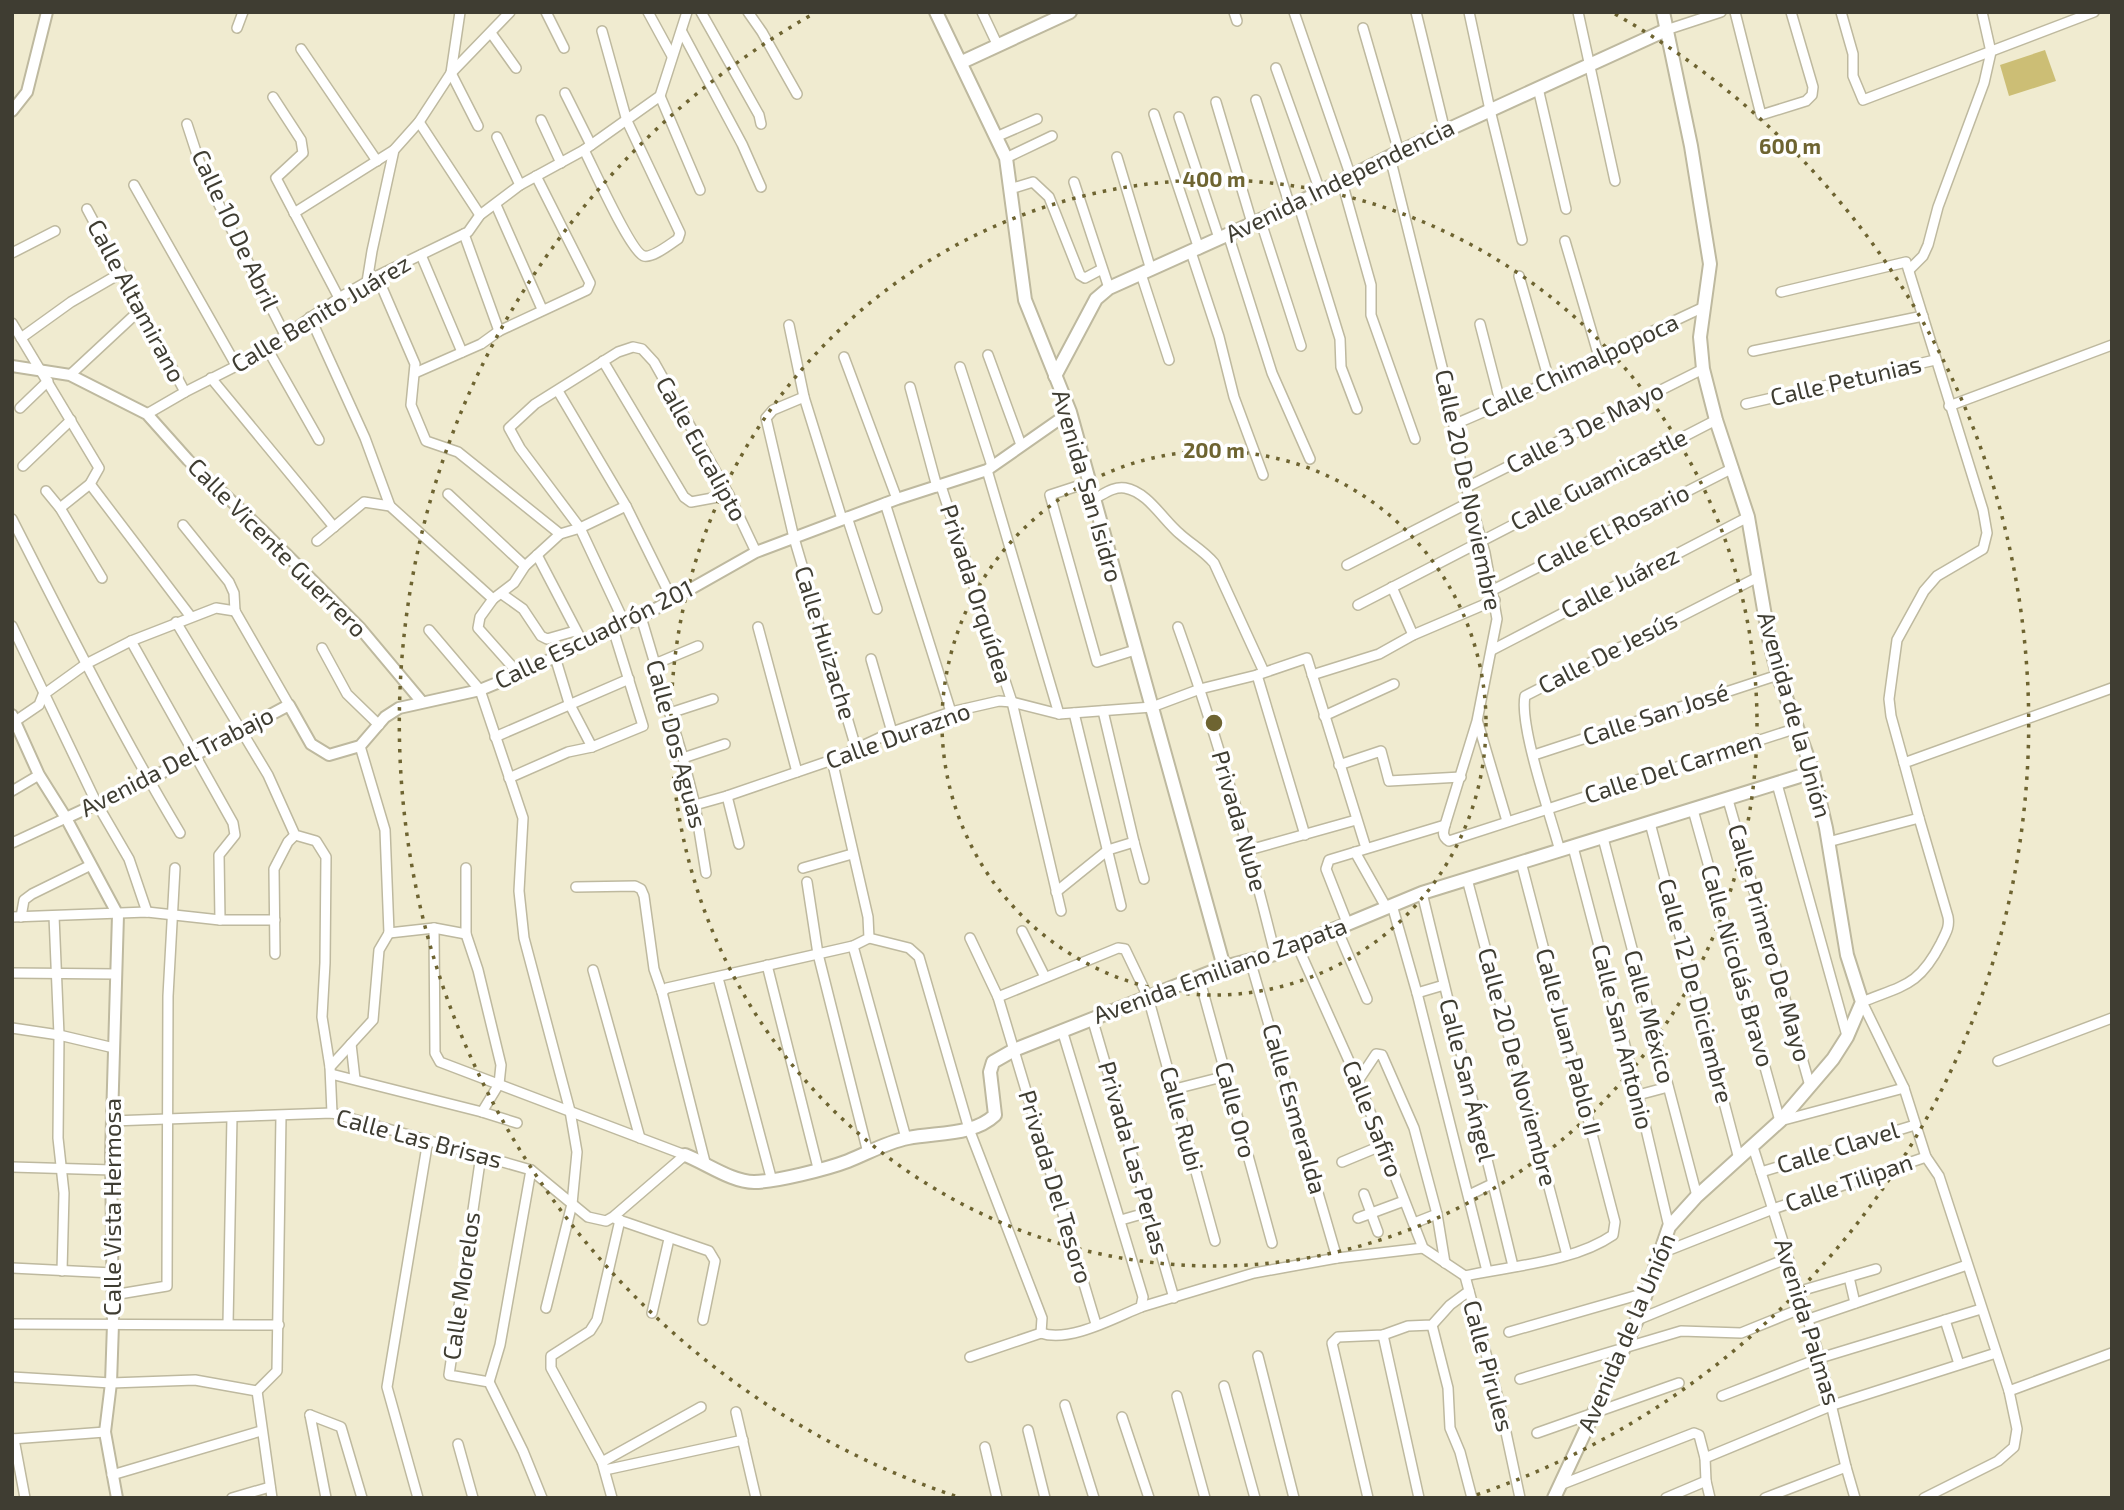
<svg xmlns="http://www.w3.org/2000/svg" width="2124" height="1510" viewBox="0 0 2124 1510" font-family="'Exo 2',sans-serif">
  <rect width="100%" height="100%" fill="#f0ebd0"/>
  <path fill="#ccbe75" d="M2045 50 2056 81 2009 96 2000 65Z"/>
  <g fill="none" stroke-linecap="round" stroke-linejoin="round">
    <defs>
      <g id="minor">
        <path d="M460 12 451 73 478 126"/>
        <path d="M546 12 564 48"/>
        <path d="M648 12 672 56"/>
        <path d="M701 12 759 115 761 124"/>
        <path d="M748 12 762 32 797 94"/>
        <path d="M982 12 998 46"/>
        <path d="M1234 12 1237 21"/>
        <path d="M1294 12 1351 177"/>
        <path d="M1416 12 1445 131"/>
        <path d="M1469 12 1490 110 1522 240"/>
        <path d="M1578 12 1615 181"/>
        <path d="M1735 12 1761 115 1806 101 1812 95 1813 87 1791 12"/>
        <path d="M1841 12 1853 54V76L1863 100 2094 12"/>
        <path d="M237 28 243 12"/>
        <path d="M1363 28 1399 152"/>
        <path d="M1666 30 1721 12"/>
        <path d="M682 32 742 144 761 187"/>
        <path d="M491 33 516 68"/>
        <path d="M301 49 377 161"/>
        <path d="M1276 68 1320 191"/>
        <path d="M1538 88 1566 209"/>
        <path d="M565 93 591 145"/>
        <path d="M660 96 700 190"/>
        <path d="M273 97 301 140 303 153 276 178 339 298"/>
        <path d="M1256 100 1290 206"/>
        <path d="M1216 102 1252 223"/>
        <path d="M1154 114 1199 249"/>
        <path d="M1179 117 1219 238"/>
        <path d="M541 120 561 163"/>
        <path d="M419 122 480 215"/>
        <path d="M187 124 203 173 285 335"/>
        <path d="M497 137 520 185"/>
        <path d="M996 137 1037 119"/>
        <path d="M584 150C592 165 631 253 644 256 653 258 670 244 678 239L680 233 627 121 602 31"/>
        <path d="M1117 157 1151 270"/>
        <path d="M1390 157 1445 379 1464 479 1485 553 1497 619 1477 721 1445 825C1443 832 1442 837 1449 841L1797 728"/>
        <path d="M1006 158 1052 136"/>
        <path d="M1074 182 1109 288"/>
        <path d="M1342 182 1371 285V315L1415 439"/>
        <path d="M134 185 236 365"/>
        <path d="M1010 189 1033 182 1049 197 1080 275 1085 278 1102 269"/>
        <path d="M1298 203 1340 339 1341 367 1357 409"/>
        <path d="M496 205 542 309"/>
        <path d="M87 209 185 392"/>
        <path d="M294 213 394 150"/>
        <path d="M1260 219 1301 346"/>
        <path d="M464 234 499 331"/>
        <path d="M1228 234 1272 373 1310 459"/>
        <path d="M1565 241 1599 357"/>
        <path d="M1191 252 1219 337 1234 397 1263 475"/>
        <path d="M12 253 55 231"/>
        <path d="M421 255 462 352"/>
        <path d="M1909 270 1923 256 1928 245 1938 207 1984 83 1991 52 1982 12"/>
        <path d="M1141 274 1169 360"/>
        <path d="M377 276 415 364 411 405 426 441 458 452 560 534"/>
        <path d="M1519 276 1549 380"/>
        <path d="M367 282 372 251 394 150 419 122 451 73 510 12"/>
        <path d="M1781 292 1906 262 1983 510 1987 533 1983 549 1937 576 1924 591 1897 640 1889 699 1891 716 1904 763"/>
        <path d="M310 317 365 438 390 506"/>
        <path d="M12 323 99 468 90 484 60 508"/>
        <path d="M1480 324 1501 405"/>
        <path d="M789 325 804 397 842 519"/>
        <path d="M21 338 71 302 121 273"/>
        <path d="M268 350 319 440"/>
        <path d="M1753 351 1923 316"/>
        <path d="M988 355 1021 445"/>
        <path d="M844 357 897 499"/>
        <path d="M603 361 684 497 691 502 729 495"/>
        <path d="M960 367 992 466"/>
        <path d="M415 373 481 344 499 331 587 290 590 283 536 176"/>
        <path d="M70 375 141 309"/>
        <path d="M211 378 334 527"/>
        <path d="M910 387 937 487"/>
        <path d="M558 391 626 506 672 599"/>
        <path d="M804 397 773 410 766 418 794 538 856 748"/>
        <path d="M1746 404 1935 360"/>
        <path d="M1949 406 2112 345"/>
        <path d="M20 408 48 381"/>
        <path d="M147 414 185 392 268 350 285 335 339 298 377 276 468 232 480 215 520 185 584 150 660 96 687 12"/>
        <path d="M1455 424C1540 389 1621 345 1704 307"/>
        <path d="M23 466 71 420"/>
        <path d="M987 470 1059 714"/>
        <path d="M1090 482 1050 495 1097 662 1135 650"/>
        <path d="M90 484 191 617"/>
        <path d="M941 486 1012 702 1061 911"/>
        <path d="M1467 487 1703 369"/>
        <path d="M46 491 60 508 102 578"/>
        <path d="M448 494 525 566"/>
        <path d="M1094 499C1104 494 1114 486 1125 488 1148 492 1163 520 1180 534 1191 544 1204 551 1214 563L1264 672"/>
        <path d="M885 503 951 712"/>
        <path d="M847 517 877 609"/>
        <path d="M12 519C66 625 119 731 180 833"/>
        <path d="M183 525 229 582 234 593 235 611"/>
        <path d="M317 541 364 502 390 506 493 599 514 583 525 566 560 534 580 528 626 506"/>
        <path d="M537 555 583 643"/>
        <path d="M1347 565 1470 502"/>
        <path d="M1392 587 1413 635"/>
        <path d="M1493 590 1733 468"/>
        <path d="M502 594 523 609 541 636 547 639 575 631"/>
        <path d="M493 599 480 617 478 628 519 674"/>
        <path d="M1358 605 1716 420"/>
        <path d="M235 611 289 705"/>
        <path d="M641 617 683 758 695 805 706 873"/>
        <path d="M176 622 268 775 295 835 316 841 326 857 325 963 322 1017 330 1067"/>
        <path d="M625 624 580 528 520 448 509 428 535 404 618 352 633 347 642 349 654 362 729 495 756 552"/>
        <path d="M12 626 97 804 129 859 147 912"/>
        <path d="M758 627 797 772"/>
        <path d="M1178 627C1217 735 1248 844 1275 954"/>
        <path d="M429 630 480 690 523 818 519 891 524 938 570 1111 577 1152 572 1204 546 1308"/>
        <path d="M131 641 233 823 235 835 219 855 220 920"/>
        <path d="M322 648 347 694 379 725"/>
        <path d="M1492 650 1748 517"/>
        <path d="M555 657 569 703 592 747"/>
        <path d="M871 659 892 732"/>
        <path d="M655 664 698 646"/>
        <path d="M1257 675 1305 835"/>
        <path d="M1312 675 1379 654 1413 635 1495 600"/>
        <path d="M670 713 713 699"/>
        <path d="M1074 713 1121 906"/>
        <path d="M1324 716 1394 684"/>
        <path d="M14 722 39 705 43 695 86 664 131 641 216 608 235 611"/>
        <path d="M1478 723 1507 821"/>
        <path d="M495 737 629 679"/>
        <path d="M360 746 385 830 389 933"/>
        <path d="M1534 755 1778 675"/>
        <path d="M683 758 725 744"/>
        <path d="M1339 765 1381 751 1389 781 1461 777"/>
        <path d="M509 778 568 752 592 747 643 726 613 629"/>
        <path d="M1777 784 1847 1036"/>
        <path d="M12 791 39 775"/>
        <path d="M727 796 739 844"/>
        <path d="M1728 800 1810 1086"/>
        <path d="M695 805 727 796 832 760 892 732 951 712 999 701 1012 702 1059 714 1152 707 1200 689 1257 675 1307 658 1366 848"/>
        <path d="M1693 810 1780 1121 1904 1088"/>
        <path d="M1919 818 1948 917C1950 928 1945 934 1941 943 1919 986 1904 985 1862 1002L1904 1088 1926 1157 1939 1176 2009 1391 2017 1429 2014 1447 1998 1461 1924 1498"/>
        <path d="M1650 823 1739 1159"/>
        <path d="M1603 838 1697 1196"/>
        <path d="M1134 842 1144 879"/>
        <path d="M1828 842 1919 818 1904 763 2112 688"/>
        <path d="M12 843 66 818"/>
        <path d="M1573 847 1638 1095 1669 1227"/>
        <path d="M1249 850 1356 820"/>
        <path d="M1560 851C1551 817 1519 726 1525 696L1758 577"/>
        <path d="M1355 852 1386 907"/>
        <path d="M803 868 852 854"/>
        <path d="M1467 879 1567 1255"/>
        <path d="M807 882 818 954 868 1153"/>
        <path d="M576 887 635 886 641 889 644 896 654 969 662 992"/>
        <path d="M1056 892 1108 850 1134 842 1103 711"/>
        <path d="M1422 893 1513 1266"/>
        <path d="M1392 905 1417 993 1487 1271"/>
        <path d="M54 916 59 1035 58 1138 64 1193 62 1271"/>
        <path d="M12 917 147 912 220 920H275"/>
        <path d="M21 917 24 900 32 894 91 865"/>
        <path d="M1348 925 1326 869 1329 860 1445 825"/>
        <path d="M1337 929 1367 999"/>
        <path d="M1022 931 1045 977"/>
        <path d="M389 933 434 928 466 934"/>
        <path d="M869 938 909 948 919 957 969 1129 1042 1318 1041 1333"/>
        <path d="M970 938 998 997 1096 1324"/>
        <path d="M1297 945 1358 1081 1423 1248 1465 1276"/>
        <path d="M853 946 906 1138"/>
        <path d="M275 954 274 869 288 842 295 835"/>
        <path d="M1250 960 1337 1258"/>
        <path d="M767 965 818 1168"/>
        <path d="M593 970 640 1138"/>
        <path d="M12 973 116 974"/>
        <path d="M1199 977 1272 1243"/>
        <path d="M718 978 772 1181"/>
        <path d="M1417 993 1444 985"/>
        <path d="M998 997 1118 948 1125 949 1148 997 1215 1241"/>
        <path d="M1092 1018 1174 1298"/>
        <path d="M12 1028 59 1035 114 1048"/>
        <path d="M351 1044 355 1079"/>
        <path d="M1998 1061 2112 1018"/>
        <path d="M331 1074 482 1112 499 1084 501 1065 478 970 466 934V868"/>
        <path d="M1358 1081 1376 1054 1382 1055 1414 1128 1437 1214 1445 1263"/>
        <path d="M1175 1089 1226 1076"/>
        <path d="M1638 1095 1668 1087"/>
        <path d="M482 1112 517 1123"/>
        <path d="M332 1113 330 1067 373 1020 379 950 389 933"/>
        <path d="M112 1121 332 1113 531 1170 588 1217 606 1221 613 1217 685 1155 440 1062 435 1053 434 928"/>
        <path d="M1753 1147 1820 1358 1846 1467 1855 1498"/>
        <path d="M481 1155 449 1375 489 1382 523 1451 542 1498"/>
        <path d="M705 1162 662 992 667 988 853 946 869 938 868 917 832 760"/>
        <path d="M1342 1162 1383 1145"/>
        <path d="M12 1167 112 1170"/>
        <path d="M1761 1172 1915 1125"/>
        <path d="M1364 1194 1378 1232"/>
        <path d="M1469 1195 1492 1184"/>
        <path d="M1358 1218 1404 1201"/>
        <path d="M616 1219 709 1251 715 1261 703 1320"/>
        <path d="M1121 1220 1149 1212"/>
        <path d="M1414 1223 1437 1214"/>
        <path d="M1659 1254 1773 1209 1926 1157"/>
        <path d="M12 1268 113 1273"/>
        <path d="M1465 1276C1511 1266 1574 1262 1613 1235L1615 1222 1521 862"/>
        <path d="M1465 1276 1501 1409 1520 1498"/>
        <path d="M1849 1277 1855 1303"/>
        <path d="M1800 1291 1876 1269"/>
        <path d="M113 1295 167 1286 168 996 175 868"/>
        <path d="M1141 1307 1254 1273 1337 1258 1423 1248"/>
        <path d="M652 1313 669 1239"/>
        <path d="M1809 1319 1967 1265"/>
        <path d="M1637 1320 1788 1258"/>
        <path d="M1945 1320 1959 1364"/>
        <path d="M12 1324 279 1325"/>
        <path d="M228 1324 232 1117"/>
        <path d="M1432 1325 1448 1388 1450 1428 1460 1452 1472 1498"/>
        <path d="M1509 1332 1645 1293"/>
        <path d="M1041 1333C1069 1343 1114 1318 1141 1307L1143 1297 1062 1030"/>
        <path d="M1383 1335 1419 1498"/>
        <path d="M1258 1356 1294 1498"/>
        <path d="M970 1357 1041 1333"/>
        <path d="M12 1377 111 1383 195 1380 257 1391"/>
        <path d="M1520 1379 1681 1331 1741 1333 1805 1307"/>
        <path d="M489 1382 500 1345 531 1170"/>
        <path d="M1224 1386 1255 1498"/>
        <path d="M257 1391 277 1371 281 1116"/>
        <path d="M257 1391 272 1498"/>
        <path d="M2009 1391 2112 1353"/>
        <path d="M1177 1396 1205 1498"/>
        <path d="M1722 1396 1820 1358 1981 1309"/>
        <path d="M1065 1405 1094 1498"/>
        <path d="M736 1412 756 1498"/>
        <path d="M310 1415 341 1427 362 1498"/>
        <path d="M310 1415 326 1498"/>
        <path d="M1122 1417 1149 1498"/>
        <path d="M1028 1430 1045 1498"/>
        <path d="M1537 1433 1679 1383"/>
        <path d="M12 1439 105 1432"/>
        <path d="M14 1439 25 1498"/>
        <path d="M458 1444 473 1498"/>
        <path d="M985 1447 997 1498"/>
        <path d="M1705 1458 1833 1405 1996 1353"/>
        <path d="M602 1462 701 1407"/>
        <path d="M605 1470 743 1440"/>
        <path d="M112 1475 261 1431"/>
        <path d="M1706 1481 1710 1498"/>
        <path d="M1560 1485 1694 1433 1699 1435 1705 1458 1706 1481 1666 1498"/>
        <path d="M232 1498 270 1487"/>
        <path d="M418 1498 387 1387 428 1140"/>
        <path d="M612 1498 602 1462 551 1368V1356L590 1331 597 1320 620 1220"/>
        <path d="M1368 1498 1332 1343 1338 1337 1383 1335 1408 1326 1432 1325 1450 1305 1469 1291"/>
        <path d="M1765 1498 1846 1467"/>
      </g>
      <g id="tertiary">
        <path d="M12 111 27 92 47 12"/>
        <path d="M12 366 70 375 147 414 188 460 261 529 360 628 422 702"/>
        <path d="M12 715 39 775 66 818 118 915 111 1154 113 1324 111 1383 105 1432 117 1498"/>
        <path d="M66 818 148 780 289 705 311 744 329 755 360 746 385 717 399 708 480 690 519 674 641 617 756 552 897 499 987 470 1070 412"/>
      </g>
      <g id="secondary">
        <path d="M936 12 1006 158 1025 300 1070 412 1224 967"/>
        <path d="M962 62 1070 12"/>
        <path d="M1055 376 1096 299 1109 288 1298 203 1399 152 1666 30"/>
        <path d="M685 1155C706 1163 732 1182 754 1182 775 1182 827 1169 848 1161 868 1153 887 1142 908 1138 937 1132 973 1136 995 1115L990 1072 993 1062 1014 1050 1224 967 1275 954 1422 893 1813 772"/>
        <path d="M1554 1498 1637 1320 1669 1227 1697 1196 1780 1121 1833 1059 1847 1037 1862 1002 1847 955 1826 828 1813 772 1778 675 1769 639 1748 517 1716 420 1703 369 1700 337 1710 264 1691 146 1663 12"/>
      </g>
    </defs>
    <use href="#minor" stroke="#beb99f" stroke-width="12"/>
    <use href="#tertiary" stroke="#beb99f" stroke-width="14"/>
    <use href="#secondary" stroke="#beb99f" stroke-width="16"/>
    <use href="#minor" stroke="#fff" stroke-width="9"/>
    <use href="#tertiary" stroke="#fff" stroke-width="10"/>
    <use href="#secondary" stroke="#fff" stroke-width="12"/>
  </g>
  <g fill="none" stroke="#6e6431" stroke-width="3.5" stroke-dasharray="3.5 7">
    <circle cx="1214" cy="723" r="272"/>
    <circle cx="1214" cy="723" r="543"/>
    <path d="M955 1496A815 815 0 0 1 813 14M1615 14A815 815 0 0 1 1473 1496"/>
  </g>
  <g text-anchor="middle" stroke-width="7" stroke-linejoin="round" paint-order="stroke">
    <g font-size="24" fill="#3f3d32" stroke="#fff">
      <text transform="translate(1340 181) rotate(-26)" y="8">Avenida Independencia</text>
      <text transform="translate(235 230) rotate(65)" y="8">Calle 10 De Abril</text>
      <text transform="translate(136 301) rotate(62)" y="8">Calle Altamirano</text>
      <text transform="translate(321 314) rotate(-31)" y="8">Calle Benito Juárez</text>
      <text transform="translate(1580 366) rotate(-25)" y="8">Calle Chimalpopoca</text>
      <text transform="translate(1846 381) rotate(-13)" y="8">Calle Petunias</text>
      <text transform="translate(1585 428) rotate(-27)" y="8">Calle 3 De Mayo</text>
      <text transform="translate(701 449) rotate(61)" y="8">Calle Eucalipto</text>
      <text transform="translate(1599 480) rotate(-27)" y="8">Calle Guamicastle</text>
      <text transform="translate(1087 486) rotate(74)" y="8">Avenida San Isidro</text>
      <text transform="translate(1468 490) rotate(78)" y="8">Calle 20 De Noviembre</text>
      <text transform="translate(1613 529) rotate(-27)" y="8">Calle El Rosario</text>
      <text transform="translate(277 548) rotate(45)" y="8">Calle Vicente Guerrero</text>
      <text transform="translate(1620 583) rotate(-27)" y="8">Calle Juárez</text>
      <text transform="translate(976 594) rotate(72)" y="8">Privada Orquídea</text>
      <text transform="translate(594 635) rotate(-26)" y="8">Calle Escuadrón 201</text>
      <text transform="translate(825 643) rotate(73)" y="8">Calle Huizache</text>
      <text transform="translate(1608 653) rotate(-27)" y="8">Calle De Jesús</text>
      <text transform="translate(1656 715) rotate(-18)" y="8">Calle San José</text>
      <text transform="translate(1794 715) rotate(74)" y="8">Avenida de la Unión</text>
      <text transform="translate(898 736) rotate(-20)" y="8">Calle Durazno</text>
      <text transform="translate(676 744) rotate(75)" y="8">Calle Dos Aguas</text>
      <text transform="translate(177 762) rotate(-27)" y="8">Avenida Del Trabajo</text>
      <text transform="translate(1673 768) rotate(-18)" y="8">Calle Del Carmen</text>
      <text transform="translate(1239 821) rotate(74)" y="8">Privada Nube</text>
      <text transform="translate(1769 943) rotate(74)" y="8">Calle Primero De Mayo</text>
      <text transform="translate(1737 966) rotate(74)" y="8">Calle Nicolás Bravo</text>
      <text transform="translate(1220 971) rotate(-20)" y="8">Avenida Emiliano Zapata</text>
      <text transform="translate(1695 991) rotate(75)" y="8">Calle 12 De Diciembre</text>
      <text transform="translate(1649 1017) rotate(75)" y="8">Calle México</text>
      <text transform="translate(1622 1037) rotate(76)" y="8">Calle San Antonio</text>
      <text transform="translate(1568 1042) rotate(75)" y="8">Calle Juan Pablo II</text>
      <text transform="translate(1517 1067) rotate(75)" y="8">Calle 20 De Noviembre</text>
      <text transform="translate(1467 1080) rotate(76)" y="8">Calle San Ángel</text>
      <text transform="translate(1294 1109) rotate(74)" y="8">Calle Esmeralda</text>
      <text transform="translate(1235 1110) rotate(75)" y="8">Calle Oro</text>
      <text transform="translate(1181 1119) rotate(75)" y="8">Calle Rubi</text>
      <text transform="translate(1372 1119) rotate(68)" y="8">Calle Safiro</text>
      <text transform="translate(419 1139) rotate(15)" y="8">Calle Las Brisas</text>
      <text transform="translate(1838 1148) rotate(-17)" y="8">Calle Clavel</text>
      <text transform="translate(1133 1158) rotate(74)" y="8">Privada Las Perlas</text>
      <text transform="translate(1849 1183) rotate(-19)" y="8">Calle Tilipan</text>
      <text transform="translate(1055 1187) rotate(73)" y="8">Privada Del Tesoro</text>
      <text transform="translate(113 1207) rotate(-90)" y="8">Calle Vista Hermosa</text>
      <text transform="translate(462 1286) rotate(-82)" y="8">Calle Morelos</text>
      <text transform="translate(1807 1322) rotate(73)" y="8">Avenida Palmas</text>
      <text transform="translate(1627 1333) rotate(-67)" y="8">Avenida de la Unión</text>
      <text transform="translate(1488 1366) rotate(75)" y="8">Calle Pirules</text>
    </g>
  </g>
  <circle cx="1214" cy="723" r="10" fill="#6e6431" stroke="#fff" stroke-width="3.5"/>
  <g font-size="21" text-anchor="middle" font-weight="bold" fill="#6e6431" stroke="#fff" stroke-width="7" stroke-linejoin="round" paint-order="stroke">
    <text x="1790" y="154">600 m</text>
    <text x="1214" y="187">400 m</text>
    <text x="1214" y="458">200 m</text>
  </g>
  <rect width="2124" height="1510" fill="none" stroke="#3f3d32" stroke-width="28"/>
</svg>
